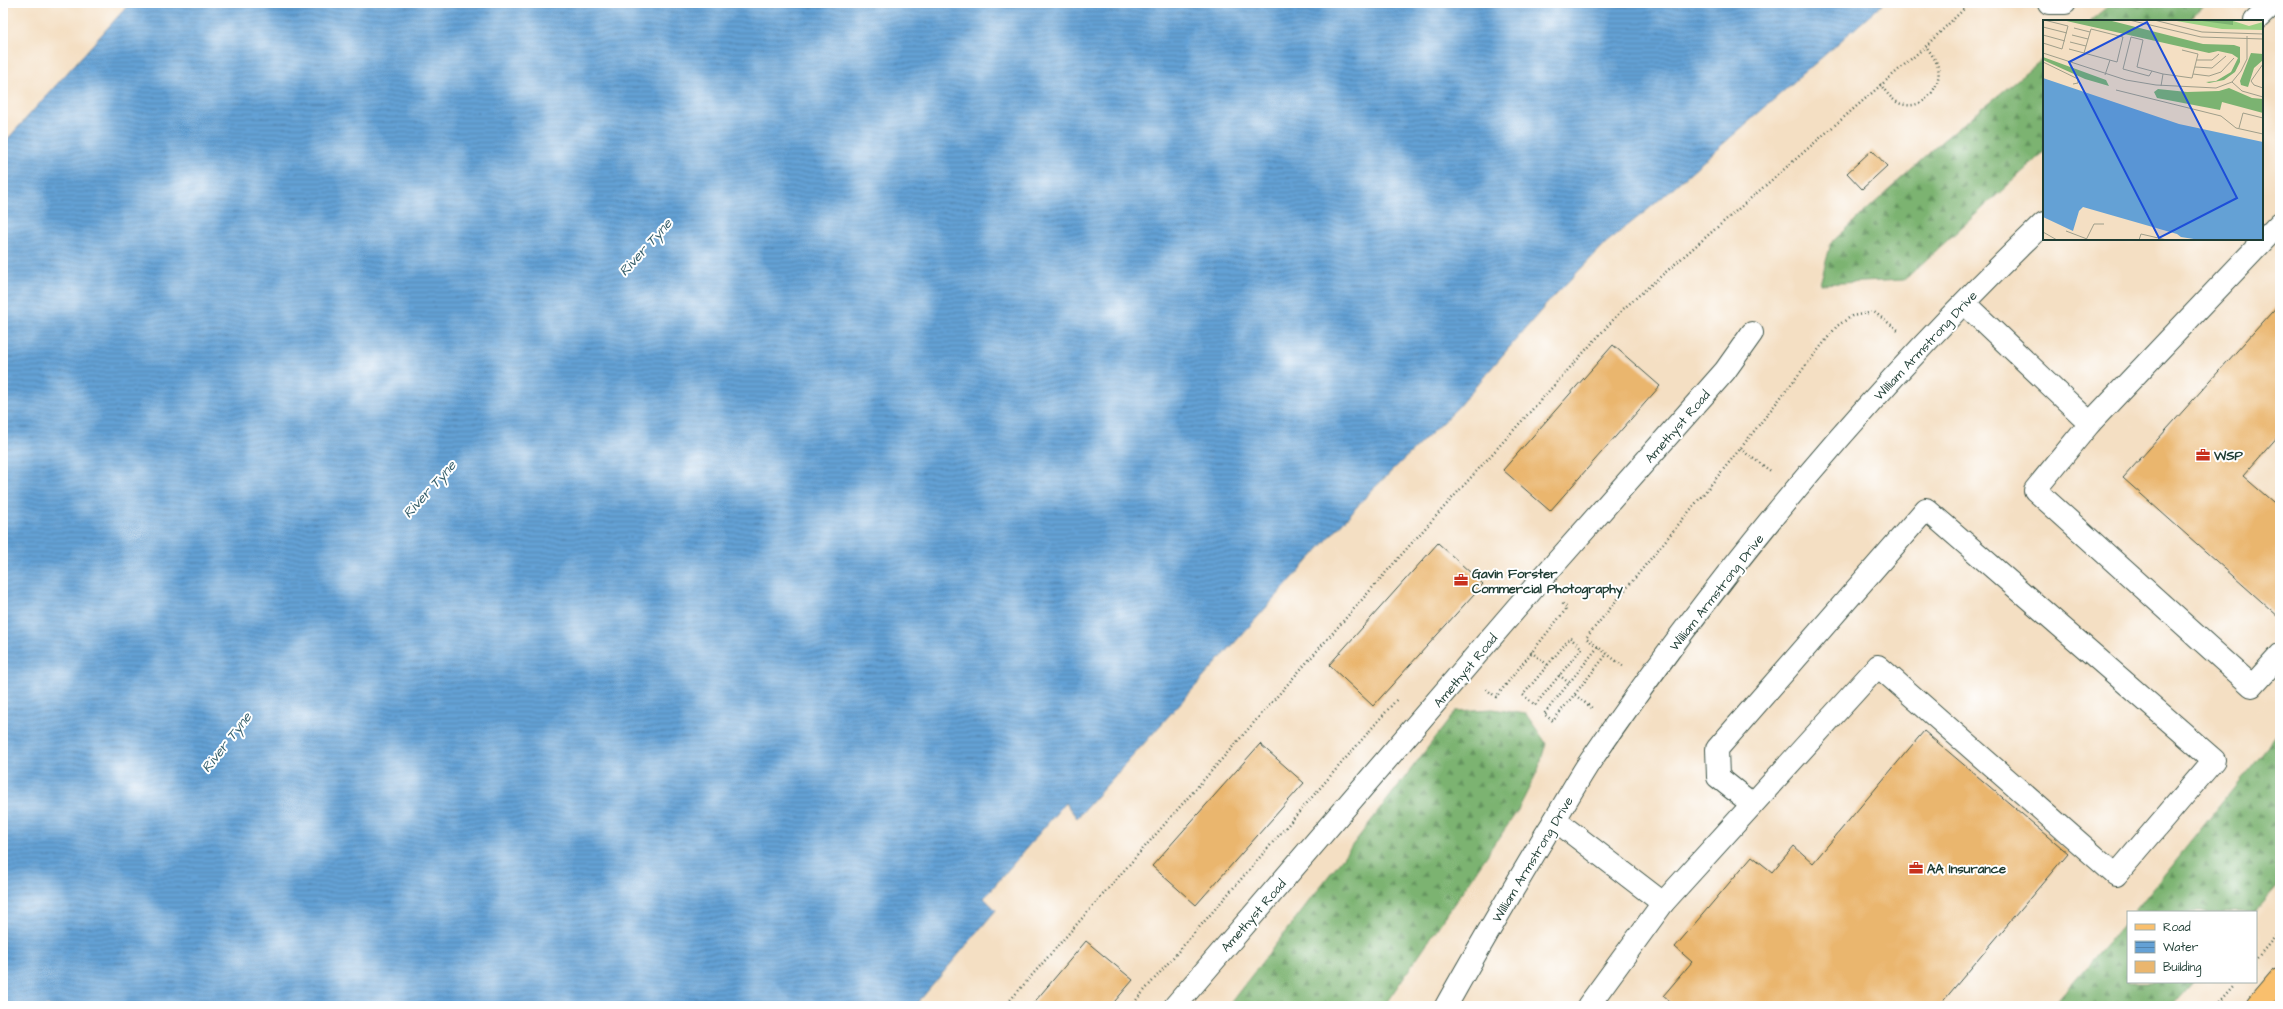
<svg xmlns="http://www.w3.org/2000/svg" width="2283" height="1009" viewBox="0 0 2283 1009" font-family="'Architects Daughter',sans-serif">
  <defs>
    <pattern id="forest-firs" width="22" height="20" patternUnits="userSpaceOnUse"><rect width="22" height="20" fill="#7bb371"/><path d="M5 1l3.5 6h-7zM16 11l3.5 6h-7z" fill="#64935e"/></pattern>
    <pattern id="water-rules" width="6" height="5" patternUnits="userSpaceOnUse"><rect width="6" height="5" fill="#64a1d5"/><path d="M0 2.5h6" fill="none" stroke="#5284ae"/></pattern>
  </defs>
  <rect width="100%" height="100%" fill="#fff"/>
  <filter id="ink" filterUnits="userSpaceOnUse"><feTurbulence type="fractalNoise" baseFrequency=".025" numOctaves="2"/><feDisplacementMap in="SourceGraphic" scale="8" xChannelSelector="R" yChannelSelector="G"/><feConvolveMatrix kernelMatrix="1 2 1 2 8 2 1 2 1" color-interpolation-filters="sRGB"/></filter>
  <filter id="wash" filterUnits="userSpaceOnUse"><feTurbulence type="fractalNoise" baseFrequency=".012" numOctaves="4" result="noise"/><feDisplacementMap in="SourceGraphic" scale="16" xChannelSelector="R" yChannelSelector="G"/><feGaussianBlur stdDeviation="0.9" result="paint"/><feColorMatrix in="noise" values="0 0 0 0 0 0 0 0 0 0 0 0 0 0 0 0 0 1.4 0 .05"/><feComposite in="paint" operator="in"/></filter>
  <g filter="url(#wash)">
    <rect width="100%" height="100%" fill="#f4dfc3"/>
    <g fill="url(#forest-firs)" stroke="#4d7852">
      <path d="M2112 3H2207L2187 21H2090Z"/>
      <path d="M2044 58V152L1904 280 1820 284 1831 243 1941 142Z"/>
      <path d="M1493 709 1526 714 1546 743 1538 770 1518 810 1384 1006H1228L1456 711Z"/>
      <path d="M2280 731V883L2254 912H2134Z"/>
      <path d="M2128 919V982H2193L2172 1006H2052Z"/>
    </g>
    <path fill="url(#water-rules)" stroke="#426f84" d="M130 3H1884L1651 207 1607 242 1551 299 1457 408 1371 491 1077 818 1065 803 984 898 996 910 915 1006H3V144Z"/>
    <g id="blocks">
      <g fill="#eab66e">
        <path d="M1872 150 1887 166 1862 189 1847 173Z"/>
        <path d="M2280 303V434L2243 476 2280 508V618L2123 478Z"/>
        <path d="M1613 345 1660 386 1550 511 1503 470Z"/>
        <path d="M1438 543 1483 584 1373 706 1329 665Z"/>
        <path d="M1924 731 2068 853 1939 1006H1675L1663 996 1692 962 1675 947 1752 856 1772 872 1794 846 1813 863Z"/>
        <path d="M1260 744 1304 783 1196 905 1152 866Z"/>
        <path d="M1086 941 1133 980 1115 1001 1111 1006H1031Z"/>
      </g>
    </g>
  </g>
  <g filter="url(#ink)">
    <use href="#blocks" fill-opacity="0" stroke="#3f5549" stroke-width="1"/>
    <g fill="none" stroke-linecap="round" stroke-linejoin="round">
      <defs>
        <g id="minor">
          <path d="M2049 3H2065"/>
          <path d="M2255 21 2274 3"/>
          <path d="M2280 223 2090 423 2035 490 2252 686 2280 655"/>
          <path d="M1964 303 2090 423"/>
          <path d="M1555 820 1663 903"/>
          <path d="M1175 1006 1538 583 1725 371 1752 333"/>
          <path d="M1446 1006C1478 948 1512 891 1546 834 1560 812 1573 788 1587 766 1720 571 1873 387 2044 223"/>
          <path d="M1588 1006 1663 903 1878 666 2116 875 2214 760 1926 509 1717 749 1718 777 1752 804"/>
        </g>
        <path id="major" d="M2257 1006 2280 979"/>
      </defs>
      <use href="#minor" stroke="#3f5549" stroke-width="24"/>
      <use href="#major" stroke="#3f5549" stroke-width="24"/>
      <g stroke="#3f5549" stroke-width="2.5" stroke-dasharray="1 3" stroke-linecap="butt">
        <path d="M1880 84C1887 93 1894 104 1906 105 1925 108 1942 85 1938 68 1937 60 1930 53 1926 46"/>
        <path d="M1740 449 1772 472"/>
        <path d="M1570 638 1582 648 1535 705 1523 695Z"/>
        <path d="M1598 647 1544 714 1553 721 1607 654"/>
        <path d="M1531 652 1548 665"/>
        <path d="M1623 666 1586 638 1740 449 1837 326 1852 316 1874 312 1898 330"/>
        <path d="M1559 675 1569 683"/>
        <path d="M1486 689 1496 697 1567 608 1561 602"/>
        <path d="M1575 695 1592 708"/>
        <path d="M2257 958 2280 931"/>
        <path d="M1005 1006 1410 545 1622 310 1926 46 1970 3"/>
        <path d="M1131 1006 1398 698"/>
        <path d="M2216 1006 2233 987"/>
      </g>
      <use href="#minor" stroke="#fff" stroke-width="22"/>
      <use href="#major" stroke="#f9bf6d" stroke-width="22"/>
    </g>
  </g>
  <defs>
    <symbol id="office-bare" viewBox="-9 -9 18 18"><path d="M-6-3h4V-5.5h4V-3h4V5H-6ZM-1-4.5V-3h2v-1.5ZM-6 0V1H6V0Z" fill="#c8321e" stroke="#fff" stroke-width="2.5" paint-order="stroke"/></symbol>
  </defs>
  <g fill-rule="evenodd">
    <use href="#office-bare" x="2193" y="445" width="20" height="20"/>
    <use href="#office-bare" x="1451" y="570" width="20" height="20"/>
    <use href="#office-bare" x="1906" y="858" width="20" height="20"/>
  </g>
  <g text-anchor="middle" stroke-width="4" stroke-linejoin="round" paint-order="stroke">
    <g font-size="13" fill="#1f3d34" stroke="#fff">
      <text transform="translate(1925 345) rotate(-47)" y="5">William Armstrong Drive</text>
      <text transform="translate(1677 426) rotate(-49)" y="5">Amethyst Road</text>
      <text transform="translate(1716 592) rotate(-52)" y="5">William Armstrong Drive</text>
      <text transform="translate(1465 670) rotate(-50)" y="5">Amethyst Road</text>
      <text transform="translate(1532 859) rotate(-59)" y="5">William Armstrong Drive</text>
      <text transform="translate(1253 915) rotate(-49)" y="5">Amethyst Road</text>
    </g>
    <g font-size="13" font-weight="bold" fill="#1f3d34" stroke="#fff" text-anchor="start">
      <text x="2214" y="460">WSP</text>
      <text x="1472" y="578">Gavin Forster<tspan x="1472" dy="15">Commercial Photography</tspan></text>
      <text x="1927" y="873">AA Insurance</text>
    </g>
    <g font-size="14" font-style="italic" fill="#37606c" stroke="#fff">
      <text transform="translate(645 247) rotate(-48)" y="5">River Tyne</text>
      <text transform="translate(429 489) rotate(-48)" y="5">River Tyne</text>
      <text transform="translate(226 742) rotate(-52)" y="5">River Tyne</text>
    </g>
  </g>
  <g transform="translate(2043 20)">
    <rect width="220" height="220" fill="#f4dfc3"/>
    <path d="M128 0H187L206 6 220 2V10L179 9Z" fill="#9ad183"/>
    <path d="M19 0H65L160 24 191 25 197 27V42L192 52 181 60 166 63 163 62 173 61 188 52 195 38 189 34 175 31 166 33ZM151 0H187L190 1V5ZM208 33 220 34V40L211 48 205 67 198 65 197 61ZM0 37 63 60 66 66 42 59 0 40ZM186 68 209 78 220 79V93L179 82 177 90 114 78 111 72 115 69 144 72 176 71Z" fill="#7bb371"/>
    <path d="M0 58 136 104 220 122V220H157L138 217 134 214 40 187 36 191 30 211 0 197Z" fill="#64a1d5"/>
    <path fill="none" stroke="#9f9e8a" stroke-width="1" d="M86 0 158 17 220 19M111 0 159 12 220 14M196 0H213M0 7 24 13M31 8 47 12M48 9 80 17 74 42 41 33ZM0 15 22 21M29 15 45 19M27 22 43 26M0 23 19 29 25 6 1 0M26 29 41 33M0 33 83 60 113 65 173 68 189 62 198 51 204 39V16M154 40H169L176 34M0 42 35 59V63L30 64M220 44 208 61 211 65 220 68M152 47 169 48 183 36M109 51 106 56 80 49 88 17 100 20 94 47 120 54 149 58 155 34 139 30M150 54 166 56 178 52 191 38M62 55 67 40M189 62 199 71 220 77M118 66 120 54M73 70 178 96 193 108 220 114M196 108 200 93 220 98M23 211 44 219M0 212 14 220M43 220 51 204H61M96 220 98 214 124 220"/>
    <path fill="#1d4ed8" fill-opacity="0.15" stroke="#1d4ed8" stroke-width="2" d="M104 2 194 178 116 218 26 42Z"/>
    <rect width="220" height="220" fill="none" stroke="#1f3d34" stroke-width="2"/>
  </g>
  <rect width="2283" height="1009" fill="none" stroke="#fff" stroke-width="16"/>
  <rect x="2127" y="911" width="130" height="72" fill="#ffffff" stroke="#a5b1ae"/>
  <rect x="2135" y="924" width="20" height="6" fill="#f9bf6d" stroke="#a5b1ae"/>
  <text x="2163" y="931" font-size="12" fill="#1f3d34">Road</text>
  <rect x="2135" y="941" width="20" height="12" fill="url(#water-rules)" stroke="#a5b1ae"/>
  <text x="2163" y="951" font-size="12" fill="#1f3d34">Water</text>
  <rect x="2135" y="961" width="20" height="12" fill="#eab66e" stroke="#a5b1ae"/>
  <text x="2163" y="971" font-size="12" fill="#1f3d34">Building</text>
</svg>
